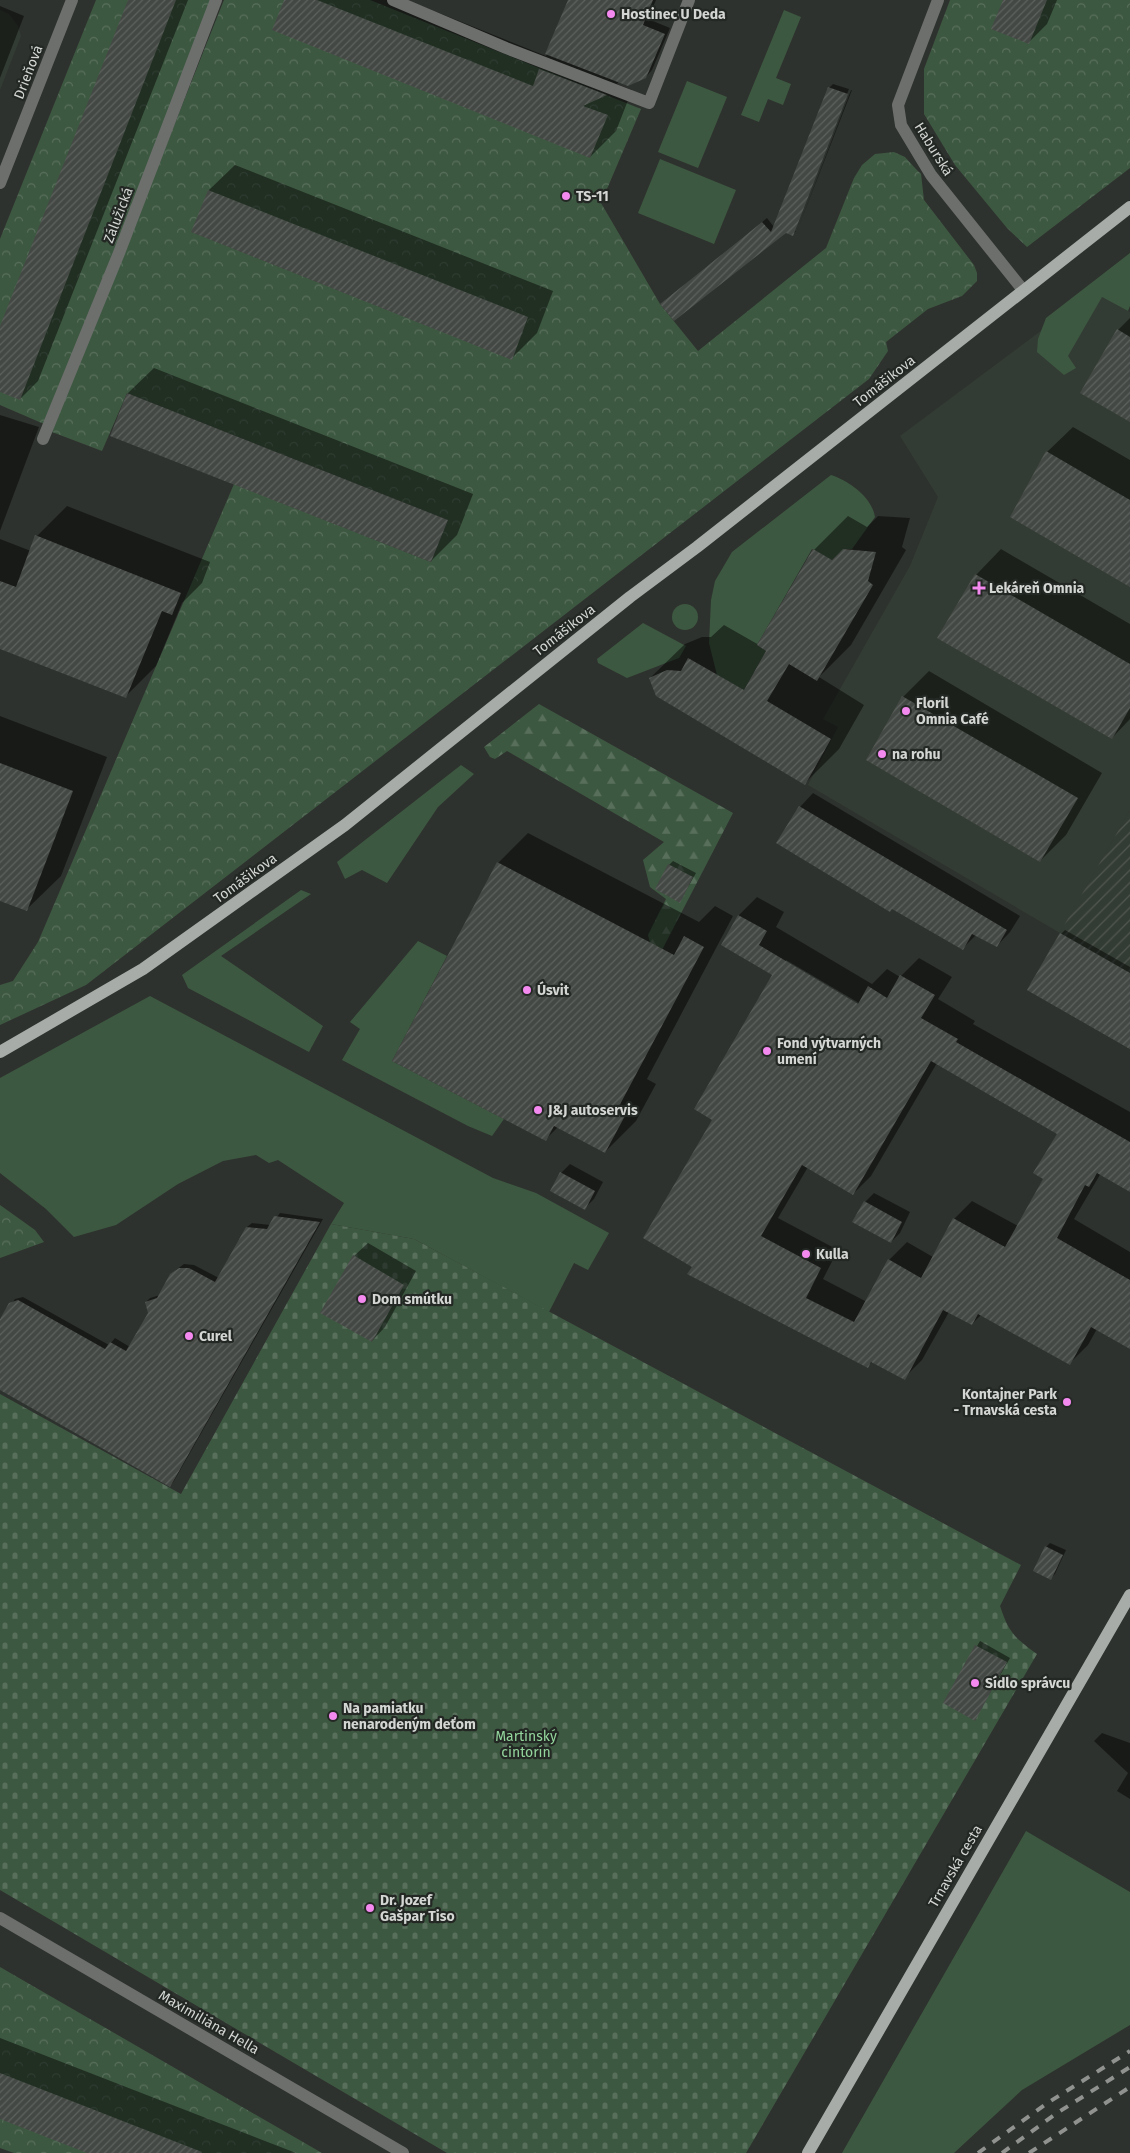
<svg xmlns="http://www.w3.org/2000/svg" width="1130" height="2153" viewBox="0 0 1130 2153" font-family="'Fira Sans',sans-serif">
  <defs>
    <pattern id="industrial-furrows" width="10" height="10" patternUnits="userSpaceOnUse" patternTransform="scale(1.25)"><rect width="10" height="10" fill="#333c34"/><path d="M-1 1l2-2M0 10L10 0M9 11l2-2" fill="none" stroke="#505750"/></pattern>
    <pattern id="forest-firs" width="22" height="20" patternUnits="userSpaceOnUse" patternTransform="scale(1.25)"><rect width="22" height="20" fill="#3d5841"/><path d="M5 1l3.5 6h-7zM16 11l3.5 6h-7z" fill="#586f5c"/></pattern>
    <pattern id="cemetery-stones" width="16" height="16" patternUnits="userSpaceOnUse" patternTransform="scale(1.25)"><rect width="16" height="16" fill="#3d5841"/><path d="M2 7V4a2 2 0 0 1 4 0v3zM10 15v-3a2 2 0 0 1 4 0v3z" fill="#586f5c"/></pattern>
    <pattern id="park-crowns" width="20" height="18" patternUnits="userSpaceOnUse" patternTransform="scale(1.25)"><rect width="20" height="18" fill="#3d5841"/><path d="M2 6a3 3 0 1 1 6 0M12 15a3 3 0 1 1 6 0" fill="none" stroke="#586f5c"/></pattern>
    <pattern id="building-hatch" width="6" height="6" patternUnits="userSpaceOnUse" patternTransform="scale(1.25)"><rect width="6" height="6" fill="#444844"/><path d="M-1 1l2-2M0 6l6-6M5 7l2-2" fill="none" stroke="#5e625e"/></pattern>
  </defs>
  <rect width="100%" height="100%" fill="#2e322e"/>
  <g fill="#333c34">
    <path d="M0 10 9 14 18 26 21 36 0 90Z"/>
    <path d="M1102 297 1130 312V810L1060 933 808 785 838 727 823 719 910 566 938 497 900 436 1042 330Z"/>
  </g>
  <path fill="url(#industrial-furrows)" d="M1130 810V1049L1027 990Z"/>
  <g fill="#3d5841">
    <path d="M784 10 801 17 776 78 791 84 783 105 768 99 759 122 741 115Z"/>
    <path d="M687 81 727 97 698 168 658 152Z"/>
    <path d="M660 159 736 190 714 244 638 213Z"/>
    <path d="M1130 253V306L1128 311 1102 297 1068 356 1076 368 1064 375 1037 352 1038 339 1046 318Z"/>
    <path d="M831 475C849 481 872 497 875 517L852 549H844L832 560 812 549 757 645 766 651 744 690 717 675 709 643 711 600 715 581 732 552Z"/>
    <circle cx="685" cy="617" r="13"/>
    <path d="M643 623 686 646 679 658 627 678 598 663 597 659Z"/>
    <path d="M461 765 474 774 438 807 387 883 362 870 345 879 337 862Z"/>
    <path d="M301 890 311 894 221 956 323 1026 309 1052 188 988 182 975Z"/>
    <path d="M418 941 447 956 392 1061 504 1119 492 1136 468 1126 342 1060 360 1029 350 1022Z"/>
    <path d="M150 996 493 1178 536 1193 609 1233 588 1270 574 1263 549 1312 414 1239 331 1224 344 1203 278 1160 269 1163 256 1155 223 1161 178 1184 116 1225 74 1237 46 1209 0 1173V1078Z"/>
    <path d="M1026 1831 1130 1892V2025L1022 2090 954 2153H842Z"/>
  </g>
  <path fill="url(#forest-firs)" d="M539 704 733 813 605 1060 650 943 648 935 666 899 650 887 643 860 664 842 507 751 495 759 490 757 484 747Z"/>
  <path fill="url(#cemetery-stones)" d="M331 1224 414 1239 1021 1565 1000 1606C1009 1633 1014 1637 1037 1654L746 2153H447L0 1890V1394L181 1494Z"/>
  <g fill="url(#park-crowns)">
    <path d="M96 0H216L44 424 0 405V239Z"/>
    <path d="M224 0H370L641 109 601 203 660 304 698 351 826 248 854 178 862 165 875 154 894 152 905 157 914 167 921 174 924 200 974 265 977 273V281L962 296 928 309 886 342 888 351 869 379 86 985 0 1025V985L13 981 38 942 234 484 431 562 448 520 127 393 102 451 52 432Z"/>
    <path d="M950 0H1130V168L1027 247 1007 228 955 165 924 114V69Z"/>
    <path d="M0 1205 35 1230 44 1242 0 1258Z"/>
    <path d="M0 1967 322 2153H14L0 2148Z"/>
  </g>
  <g fill="#0007" fill-rule="evenodd">
    <path d="M130 0H188L38 381 20 399 0 391V331Z"/>
    <path d="M285 0H407L546 56 570 0H656L648 19 670 28 652 70 646 77 619 81 617 84 632 90 616 131 590 157Z"/>
    <path d="M1004 0H1057L1047 24 1029 42Z"/>
    <path d="M0 6 24 16 0 78Z"/>
    <path d="M833 84 849 89 794 231H796L793 234 786 232 665 300 767 218 774 227 829 88Z"/>
    <path d="M851 90H852L797 231Z"/>
    <path d="M235 165 553 291 537 333 511 359 192 232 209 190Z"/>
    <path d="M1130 318V421L1118 330Z"/>
    <path d="M154 368 473 494 457 535 431 561 112 435 128 393Z"/>
    <path d="M0 415 39 427 0 531Z"/>
    <path d="M1073 427 1130 460V585L1047 452Z"/>
    <path d="M67 506 210 562 202 583 182 603 156 666 126 696 0 648V539L31 551 37 536Z"/>
    <path d="M848 516 867 527 878 516 910 518 902 547 906 550 851 645 819 677 864 705 839 749 805 783 650 678 685 644 702 637H711L724 625 759 645 814 550Z"/>
    <path d="M1001 549 1130 624V719L1112 738 976 575Z"/>
    <path d="M929 671 1102 773 1066 835 1040 861 903 697Z"/>
    <path d="M0 716 107 757 61 876 26 910 0 900Z"/>
    <path d="M813 793 1020 916 1010 932 997 946 976 935 963 948 892 908 800 807Z"/>
    <path d="M528 833 699 922 715 906 733 916 647 1079 656 1084 636 1121 605 1152 558 1127 546 1139 498 863Z"/>
    <path d="M673 861 696 873 680 901 669 865Z"/>
    <path d="M757 897 784 912 776 927 872 984 887 969 900 977 919 958 952 977 938 999 975 1021 973 1024 1130 1112V1190L1101 1173 1074 1219 1130 1252V1347L1097 1329 1088 1345 1070 1363 981 1315 972 1324 949 1312 922 1360 904 1378 873 1361 867 1367 694 1266 714 1120 774 974 723 945 739 915ZM786 960 864 1006 862 1008 786 963ZM937 1063 1058 1133 1044 1178 1018 1226 972 1201 954 1219 933 1257 907 1242 889 1260 867 1302 823 1279 838 1250 778 1218 808 1167 853 1194 871 1176Z"/>
    <path d="M1065 930 1130 967V1047L1061 934Z"/>
    <path d="M570 1164 603 1182 594 1199 585 1208 561 1173Z"/>
    <path d="M874 1193 910 1212 900 1233 891 1242 865 1202Z"/>
    <path d="M280 1213 323 1219 174 1481 170 1486 0 1389V1318L2 1319 15 1299 23 1297 109 1345 115 1338 130 1347 149 1313 146 1302 150 1298 160 1295 176 1270 184 1264 194 1265 219 1278 247 1227 252 1223 271 1225Z"/>
    <path d="M368 1243 416 1271 385 1327 372 1341 354 1256Z"/>
    <path d="M1050 1543 1066 1550 1055 1574 1051 1578 1046 1547Z"/>
    <path d="M980 1641 1010 1658 975 1719 944 1703Z"/>
    <path d="M1102 1733 1130 1743V1799L1117 1791 1128 1773 1094 1741Z"/>
    <path d="M0 2038 296 2153H91L0 2118Z"/>
  </g>
  <g fill="url(#building-hatch)" fill-rule="evenodd">
    <path d="M128 0H176L20 400 0 392V326Z"/>
    <path d="M284 0H317L533 86 539 69 607 95 583 106 608 115 590 158 272 30Z"/>
    <path d="M568 0H653L643 25 665 34 646 78 628 86 545 54Z"/>
    <path d="M1003 0H1047L1029 44 991 29Z"/>
    <path d="M828 87 848 94 793 236 786 233 674 321 660 304 762 222 771 232Z"/>
    <path d="M208 190 528 317 512 360 191 232Z"/>
    <path d="M1117 329 1130 337V422L1080 393Z"/>
    <path d="M127 393 448 520 431 562 110 436Z"/>
    <path d="M1046 451 1130 500V587L1010 517Z"/>
    <path d="M35 535 181 593 172 615 162 611 126 698 0 649V581L16 587Z"/>
    <path d="M813 549 832 560 843 549 876 552 868 581 873 585 817 681 789 664 767 701 831 739 805 785 656 696 649 678 667 670 681 671 688 658 744 690 766 651 757 645Z"/>
    <path d="M975 574 1130 664V708L1112 739 937 638Z"/>
    <path d="M902 696 1078 798 1040 862 866 760Z"/>
    <path d="M0 763 73 791 27 911 0 901Z"/>
    <path d="M799 806 1007 930 997 947 972 934 963 950 892 909 890 912 776 843Z"/>
    <path d="M497 862 674 955 684 936 704 947 617 1110 626 1114 605 1153 554 1126 546 1141 392 1061Z"/>
    <path d="M668 864 693 877 680 903 655 889Z"/>
    <path d="M738 915 767 931 759 945 858 1004 868 986 887 998 900 975 935 995 921 1018 958 1039 956 1042 1130 1142V1192L1097 1173 1089 1187 1085 1185 1057 1238 1130 1280V1349L1091 1327 1070 1365 978 1314 972 1325 943 1310 905 1380 871 1362 868 1368 687 1274 692 1267 643 1238 712 1120 694 1109 772 975 721 945ZM931 1061 1057 1134 1033 1173 1043 1179 1005 1247 953 1218 921 1278 888 1259 854 1322 806 1298 821 1268 761 1236 802 1165 853 1195Z"/>
    <path d="M1060 933 1130 973V1049L1027 990Z"/>
    <path d="M560 1172 595 1191 585 1210 550 1191Z"/>
    <path d="M864 1201 902 1222 891 1243 852 1222Z"/>
    <path d="M274 1216 320 1222 170 1487 0 1390V1319L9 1303 18 1300 105 1349 110 1342 126 1351 148 1313 145 1302 157 1298 170 1274 179 1268H189L215 1282 246 1227 267 1229Z"/>
    <path d="M353 1255 404 1285 372 1342 320 1313Z"/>
    <path d="M1045 1546 1063 1555 1051 1580 1033 1571Z"/>
    <path d="M975 1645 1007 1662 975 1721 943 1703Z"/>
    <path d="M0 2073 202 2152 201 2153H87L0 2119Z"/>
  </g>
  <g fill="none" stroke-linecap="round" stroke-linejoin="round">
    <g stroke="#6d6f6d" stroke-width="12">
      <path d="M393 0 506 48 649 103 689 0"/>
      <path d="M938 0 898 105 901 125 931 175 1023 290"/>
      <path d="M0 183 72 0"/>
      <path d="M43 439 119 253 216 0"/>
      <path d="M0 1918 403 2153"/>
    </g>
    <g stroke="#a8aca8" stroke-width="12">
      <path d="M0 1052 143 969 345 825 630 597 697 547 1130 207"/>
      <path d="M808 2153 1130 1595"/>
    </g>
    <g stroke="#8f928f" stroke-width="4" stroke-dasharray="9 9" stroke-linecap="butt">
      <path d="M978 2153 1049 2102 1130 2051"/>
      <path d="M1002 2153 1057 2113 1130 2067"/>
      <path d="M1029 2153 1130 2087"/>
    </g>
  </g>
  <g fill="#f489f0" stroke="#242824" stroke-width="2">
    <circle cx="611" cy="14" r="5"/>
    <circle cx="566" cy="196" r="5"/>
    <path d="M976.5 580.5h5v5h5v5h-5v5h-5v-5h-5v-5h5z"/>
    <circle cx="906" cy="711" r="5"/>
    <circle cx="882" cy="754" r="5"/>
    <circle cx="527" cy="990" r="5"/>
    <circle cx="767" cy="1051" r="5"/>
    <circle cx="538" cy="1110" r="5"/>
    <circle cx="806" cy="1254" r="5"/>
    <circle cx="362" cy="1299" r="5"/>
    <circle cx="189" cy="1336" r="5"/>
    <circle cx="1067" cy="1402" r="5"/>
    <circle cx="975" cy="1683" r="5"/>
    <circle cx="333" cy="1716" r="5"/>
    <circle cx="370" cy="1908" r="5"/>
  </g>
  <g text-anchor="middle" stroke-width="4.5" stroke-linejoin="round" paint-order="stroke">
    <g font-size="14" font-weight="bold" fill="#d3d6d3" stroke="#242824" text-anchor="start">
      <text x="621" y="19">Hostinec U Deda</text>
      <text x="576" y="201">TS-11</text>
      <text x="989" y="593">Lekáreň Omnia</text>
      <text x="916" y="708">Floril<tspan x="916" dy="16">Omnia Café</tspan></text>
      <text x="892" y="759">na rohu</text>
      <text x="537" y="995">Úsvit</text>
      <text x="777" y="1048">Fond výtvarných<tspan x="777" dy="16">umení</tspan></text>
      <text x="548" y="1115">J&amp;J autoservis</text>
      <text x="816" y="1259">Kulla</text>
      <text x="372" y="1304">Dom smútku</text>
      <text x="199" y="1341">Curel</text>
      <text x="1057" y="1399" text-anchor="end">Kontajner Park<tspan x="1057" dy="16">- Trnavská cesta</tspan></text>
      <text x="985" y="1688">Sídlo správcu</text>
      <text x="343" y="1713">Na pamiatku<tspan x="343" dy="16">nenarodeným deťom</tspan></text>
      <text x="380" y="1905">Dr. Jozef<tspan x="380" dy="16">Gašpar Tiso</tspan></text>
    </g>
    <g font-size="14" fill="#d3d6d3" stroke="#242824">
      <text transform="translate(28 72) rotate(-69)" y="5">Drieňová</text>
      <text transform="translate(934 149) rotate(58)" y="5">Haburská</text>
      <text transform="translate(118 215) rotate(-69)" y="5">Zálužická</text>
      <text transform="translate(884 381) rotate(-38)" y="5">Tomášikova</text>
      <text transform="translate(564 630) rotate(-38)" y="5">Tomášikova</text>
      <text transform="translate(245 878) rotate(-36)" y="5">Tomášikova</text>
      <text transform="translate(955 1866) rotate(-60)" y="5">Trnavská cesta</text>
      <text transform="translate(209 2022) rotate(30)" y="5">Maximiliána Hella</text>
    </g>
    <g font-size="14" fill="#93d69d" stroke="#242824">
      <text x="526" y="1741">Martinský<tspan x="526" dy="16">cintorín</tspan></text>
    </g>
  </g>
</svg>
